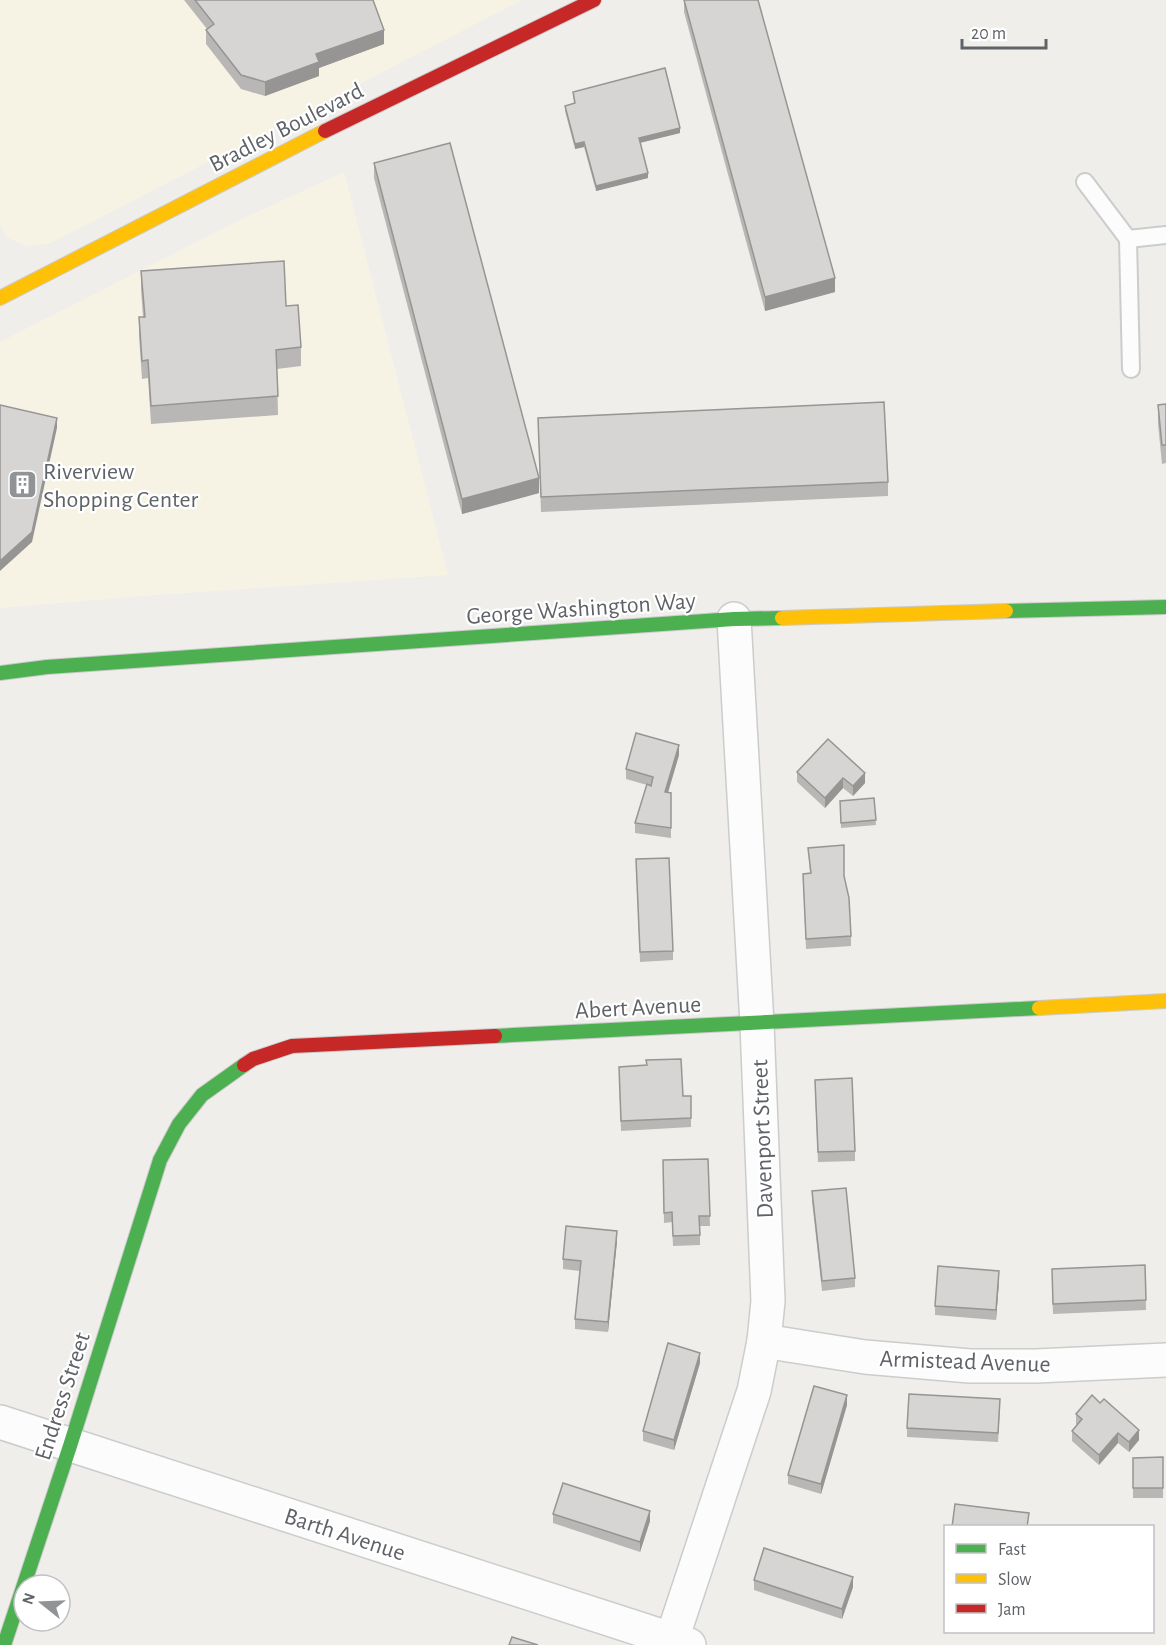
<svg xmlns="http://www.w3.org/2000/svg" width="1166" height="1645" viewBox="0 0 1166 1645" font-family="'Alegreya Sans',sans-serif">
  <rect width="100%" height="100%" fill="#efeeea"/>
  <g fill="#f7f3e4">
    <path d="M0 0H522L49 244 27 246 8 238 0 226Z"/>
    <path d="M344 172 448 575 141 596 0 608V342L242 219Z"/>
  </g>
  <g fill="none" stroke-linecap="round" stroke-linejoin="round">
    <defs>
      <g id="lane">
        <path d="M1085 182 1128 239 1131 369"/>
        <path d="M1128 239 1166 235"/>
      </g>
      <g id="street">
        <path d="M764 1341 865 1357 970 1366H1036L1166 1360"/>
        <path d="M0 1422 689 1645"/>
        <path d="M670 1645 754 1391 764 1341 768 1301 757 1024 734 619"/>
      </g>
      <g id="fast">
        <path d="M1006 611 1166 607"/>
        <path d="M0 673 47 667 734 619 782 618"/>
        <path d="M495 1036 1039 1008"/>
        <path d="M4 1645 70 1446 160 1160 179 1124 202 1095 244 1065"/>
      </g>
      <g id="slow">
        <path d="M0 298 325 131"/>
        <path d="M782 618 1006 611"/>
        <path d="M1039 1008 1166 1001"/>
      </g>
      <g id="jam">
        <path d="M325 131 594 0"/>
        <path d="M244 1065 253 1059 292 1046 495 1036"/>
      </g>
    </defs>
    <use href="#lane" stroke="#cbcccc" stroke-width="20"/>
    <use href="#street" stroke="#cbcccc" stroke-width="36"/>
    <use href="#fast" stroke="#cacacb" stroke-width="16"/>
    <use href="#slow" stroke="#cacacb" stroke-width="16"/>
    <use href="#jam" stroke="#cacacb" stroke-width="16"/>
    <use href="#lane" stroke="#fdfcfc" stroke-width="16"/>
    <use href="#street" stroke="#fdfcfc" stroke-width="33"/>
    <use href="#fast" stroke="#4caf50" stroke-width="14"/>
    <use href="#slow" stroke="#ffc107" stroke-width="14"/>
    <use href="#jam" stroke="#c62828" stroke-width="14"/>
  </g>
  <g fill="#b8b7b5">
    <path d="M184 0H294L384 44 319 68V76L265 96 241 89 206 44V30L207 29Z"/>
    <path d="M684 0H758L835 292 765 311 684 12Z"/>
    <path d="M573 92 680 133 640 143 648 178 596 191 584 147 575 149 565 111V106L574 103Z"/>
    <path d="M374 163 539 493 462 514 374 178Z"/>
    <path d="M141 271 286 306 301 347V366L277 369 278 415 151 424 148 378 142 379 139 336V317H143L141 290Z"/>
    <path d="M1166 404V463L1162 464 1158 424V405Z"/>
    <path d="M538 418 888 482V496L541 512Z"/>
    <path d="M828 739 865 783 853 796 843 788 825 808 797 782V772Z"/>
    <path d="M679 755 668 793H671V838L635 833V823L647 785 626 779V769Z"/>
    <path d="M874 798 876 825 841 828 840 801Z"/>
    <path d="M808 848 844 876 851 936V946L806 949 803 874 810 873Z"/>
    <path d="M636 859 673 951V960L640 962Z"/>
    <path d="M619 1076 683 1096H691V1127L621 1131Z"/>
    <path d="M815 1090 855 1151V1161L818 1162Z"/>
    <path d="M708 1159 710 1226H700V1245L673 1246 672 1222 664 1223 663 1160Z"/>
    <path d="M812 1191 855 1278V1287L822 1291 812 1201Z"/>
    <path d="M617 1241 608 1332 575 1329V1319L580 1271 563 1269V1259Z"/>
    <path d="M1145 1265 1146 1310 1053 1314 1052 1279Z"/>
    <path d="M999 1281 996 1320 935 1315V1306Z"/>
    <path d="M700 1363 674 1450 643 1441V1431Z"/>
    <path d="M847 1405 821 1494 788 1484V1475Z"/>
    <path d="M1000 1409 998 1442 907 1437V1428Z"/>
    <path d="M1076 1414 1139 1440 1129 1452 1118 1443 1099 1465 1072 1441V1431L1077 1425 1076 1424Z"/>
    <path d="M1163 1457V1498H1133V1458Z"/>
    <path d="M553 1514 650 1521 640 1552 553 1523Z"/>
    <path d="M754 1580 853 1587 842 1619 754 1590Z"/>
  </g>
  <g fill="#969594">
    <path d="M384 30V44L319 68V76L265 96V82L316 54Z"/>
    <path d="M680 128V133L639 143V138Z"/>
    <path d="M584 142V147L575 149V144Z"/>
    <path d="M648 173V178L596 191V186Z"/>
    <path d="M835 278V292L765 311V297Z"/>
    <path d="M57 418V428L32 542 0 571V561Z"/>
    <path d="M539 478V493L462 514V499Z"/>
    <path d="M679 745V755L665 802V792Z"/>
    <path d="M865 773V783L853 796V786Z"/>
    <path d="M843 778V788L825 808V798Z"/>
    <path d="M617 1231V1241L608 1332V1322Z"/>
    <path d="M999 1271V1281L996 1320V1310Z"/>
    <path d="M700 1353V1363L674 1450V1440Z"/>
    <path d="M847 1395V1405L821 1494V1484Z"/>
    <path d="M1139 1430V1440L1129 1452V1442Z"/>
    <path d="M1118 1433V1443L1099 1465V1455Z"/>
    <path d="M650 1511V1521L640 1552V1542Z"/>
    <path d="M853 1577V1587L842 1619V1609Z"/>
  </g>
  <g fill="#d6d5d3" stroke="#969594" stroke-width="1.5">
    <path d="M195 0H373L384 30 316 54 319 62 265 82 241 75 206 30 214 24Z"/>
    <path d="M684 0H758L835 278 765 297Z"/>
    <path d="M665 68 680 128 639 138 648 173 596 186 584 142 575 144 565 106 575 103 573 92Z"/>
    <path d="M450 143 539 478 462 499 374 163Z"/>
    <path d="M284 261 286 306 298 305 301 347 276 350 278 396 151 406 148 360 142 361 139 317H145L141 271Z"/>
    <path d="M884 402 888 482 541 497 538 418Z"/>
    <path d="M1166 404V445H1162L1158 405Z"/>
    <path d="M0 405 57 418 32 532 0 561Z"/>
    <path d="M636 733 679 745 665 792 671 793V828L635 823 647 784 651 786 653 777 626 769Z"/>
    <path d="M828 739 865 773 853 786 843 778 825 798 797 772Z"/>
    <path d="M874 798 876 820 841 823 840 801Z"/>
    <path d="M844 845V876L849 898 851 936 806 939 803 874 811 873 808 848Z"/>
    <path d="M669 858 673 951 640 952 636 859Z"/>
    <path d="M681 1059 683 1096H691V1118L621 1121 619 1067 647 1065 646 1060Z"/>
    <path d="M852 1078 855 1151 818 1152 815 1080Z"/>
    <path d="M708 1159 710 1216H699L700 1235 673 1236 672 1212 664 1213 663 1160Z"/>
    <path d="M846 1188 855 1278 822 1281 812 1191Z"/>
    <path d="M566 1226 617 1231 608 1322 575 1319 581 1261 563 1259Z"/>
    <path d="M1145 1265 1146 1300 1053 1304 1052 1269Z"/>
    <path d="M938 1266 999 1271 996 1310 935 1306Z"/>
    <path d="M668 1343 700 1353 674 1440 643 1431Z"/>
    <path d="M814 1386 847 1395 821 1484 788 1475Z"/>
    <path d="M909 1394 1000 1399 998 1433 907 1428Z"/>
    <path d="M1092 1395 1100 1403 1104 1399 1139 1430 1129 1442 1118 1433 1099 1455 1072 1431 1082 1419 1076 1414Z"/>
    <path d="M1163 1457V1488H1133V1458Z"/>
    <path d="M563 1483 650 1511 640 1542 553 1514Z"/>
    <path d="M955 1504 1029 1513 1027 1527H952Z"/>
    <path d="M764 1548 853 1577 842 1609 754 1580Z"/>
    <path d="M512 1637 538 1645H509Z"/>
  </g>
  <defs>
    <symbol id="building-square" viewBox="-11 -11 22 22"><rect x="-9" y="-9" width="18" height="18" rx="4" fill="#919496" stroke="#fff"/><path d="M-4-6H4V6H1V3H-1V6H-4ZM-2.5-4.3h1.7v1.8h-1.7ZM.8-4.3h1.7v1.8H.8ZM-2.5-1h1.7V.8h-1.7ZM.8-1h1.7V.8H.8Z" fill="#fff"/></symbol>
  </defs>
  <g fill-rule="evenodd">
    <use href="#building-square" x="6" y="468" width="33" height="33"/>
  </g>
  <g text-anchor="middle" stroke-width="4.5" stroke-linejoin="round" paint-order="stroke">
    <g font-size="24" fill="#5f6368" stroke="#fff">
      <text transform="translate(286 127) rotate(-27)" y="8">Bradley Boulevard</text>
      <text transform="translate(581 608) rotate(-4)" y="8">George Washington Way</text>
      <text transform="translate(638 1007) rotate(-3)" y="8">Abert Avenue</text>
      <text transform="translate(762 1139) rotate(-92)" y="8">Davenport Street</text>
      <text transform="translate(965 1361) rotate(2)" y="8">Armistead Avenue</text>
      <text transform="translate(62 1396) rotate(-72)" y="8">Endress Street</text>
      <text transform="translate(345 1534) rotate(18)" y="8">Barth Avenue</text>
    </g>
    <g font-size="24" fill="#5f6368" stroke="#fff" text-anchor="start">
      <text x="43" y="479">Riverview<tspan x="43" dy="28">Shopping Center</tspan></text>
    </g>
  </g>
  <rect x="944" y="1525" width="210" height="108" fill="#ffffff" stroke="#bfc1c3" stroke-width="1.5"/>
  <rect x="956" y="1544" width="30" height="9" fill="#4caf50" stroke="#bfc1c3" stroke-width="1.5"/>
  <text x="998" y="1555" font-size="18" fill="#5f6368">Fast</text>
  <rect x="956" y="1574" width="30" height="9" fill="#ffc107" stroke="#bfc1c3" stroke-width="1.5"/>
  <text x="998" y="1585" font-size="18" fill="#5f6368">Slow</text>
  <rect x="956" y="1604" width="30" height="9" fill="#c62828" stroke="#bfc1c3" stroke-width="1.5"/>
  <text x="998" y="1615" font-size="18" fill="#5f6368">Jam</text>
  <g transform="translate(42 1603) rotate(288)"><circle r="28" fill="#ffffff" stroke="#bfc1c3" stroke-width="1.5"/>
  <path d="M0-4.5L10 22L0 15L-10 22Z" fill="#919496"/>
  <text y="-9" font-size="16" font-weight="bold" text-anchor="middle" fill="#5f6368">N</text>
  </g>
  <path d="M962 39v9h84v-9" fill="none" stroke="#5f6368" stroke-width="3"/>
  <text x="971" y="39" font-size="18" fill="#5f6368" stroke="#ffffff" stroke-width="4.5" paint-order="stroke">20 m</text>
</svg>
